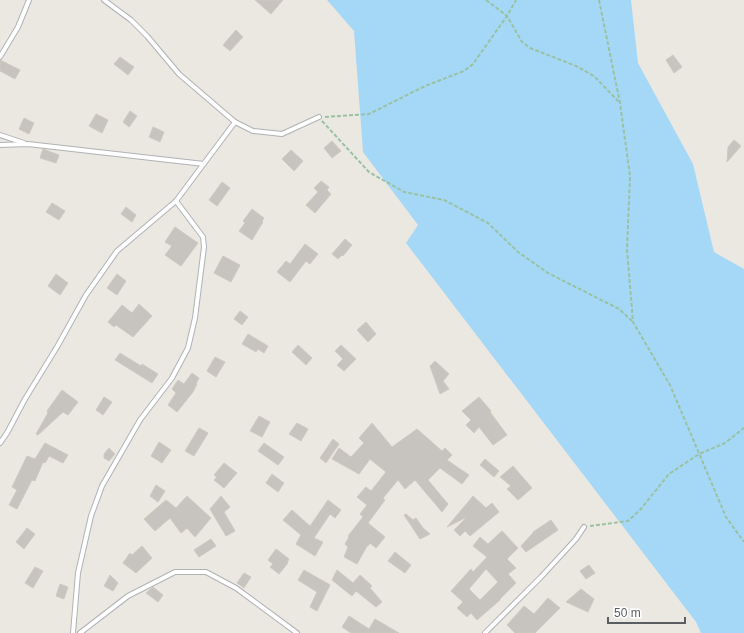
<svg xmlns="http://www.w3.org/2000/svg" width="744" height="633" viewBox="0 0 744 633" font-family="Arial,sans-serif">
  <rect width="100%" height="100%" fill="#ebe8e1"/>
  <path fill="#a5d8f7" d="M327 0H631L638 63 693 164 714 252 744 269V633H701L696 622 406 243 418 225 363 152 354 31Z"/>
  <g fill="#c7c3be" stroke="#cfcac0" fill-rule="evenodd">
    <path d="M255 0H283L271 14Z"/>
    <path d="M236 30 243 37 230 51 223 45Z"/>
    <path d="M673 55 682 67 674 73 666 60Z"/>
    <path d="M120 57 134 67 128 75 114 64Z"/>
    <path d="M0 60 20 70 15 79 0 71Z"/>
    <path d="M130 111 137 116 129 127 123 122Z"/>
    <path d="M96 114 108 120 102 133 89 126Z"/>
    <path d="M24 118 34 123 29 134 19 129Z"/>
    <path d="M153 127 164 132 160 142 149 137Z"/>
    <path d="M734 140 741 146 727 162 728 147Z"/>
    <path d="M332 141 341 151 332 158 324 148Z"/>
    <path d="M43 149 59 155 56 163 40 158Z"/>
    <path d="M291 150 303 161 294 171 282 159Z"/>
    <path d="M321 181 329 187 327 190 331 194 315 213 306 205 318 192 314 188Z"/>
    <path d="M222 182 230 188 217 206 209 200Z"/>
    <path d="M52 203 65 211 59 220 46 212Z"/>
    <path d="M126 207 136 215 132 222 121 214Z"/>
    <path d="M252 209 264 218 262 221 263 222 252 240 239 231 245 223 243 221Z"/>
    <path d="M175 227 198 243 181 266 165 255 172 246 165 242Z"/>
    <path d="M345 239 352 245 343 256 342 255 338 259 332 254Z"/>
    <path d="M305 244 318 254 310 264 306 261 290 282 277 272 286 261 290 264Z"/>
    <path d="M223 256 240 265 231 282 214 273Z"/>
    <path d="M56 274 68 283 60 295 48 286Z"/>
    <path d="M117 274 126 281 117 295 107 288Z"/>
    <path d="M139 304 152 316 133 337 116 325 114 327 108 322 122 305 132 313Z"/>
    <path d="M240 311 248 317 242 325 234 319Z"/>
    <path d="M366 322 376 334 368 342 357 330Z"/>
    <path d="M248 334 268 346 264 353 258 349 256 352 242 344Z"/>
    <path d="M298 345 312 358 306 365 292 352Z"/>
    <path d="M341 345 356 359 344 371 337 365 343 359 335 351Z"/>
    <path d="M120 353 141 366 142 364 158 374 152 383 115 360Z"/>
    <path d="M215 357 225 362 216 377 207 371Z"/>
    <path d="M435 361 449 374 443 381 449 389 440 394 430 366Z"/>
    <path d="M192 373 199 378 196 384H197L193 392 177 412 168 405 176 393 172 389 178 380 184 384Z"/>
    <path d="M62 390 78 402 68 415 63 412 38 435 36 434 48 413 47 411Z"/>
    <path d="M104 397 112 402 103 415 96 410Z"/>
    <path d="M479 397 491 411 490 412 507 435 493 445 479 427 474 433 466 425 471 420 462 411Z"/>
    <path d="M259 416 270 422 262 437 250 431Z"/>
    <path d="M297 423 308 429 301 441 289 434Z"/>
    <path d="M372 423 392 447 417 429 442 451 445 448 452 455 447 460 469 475 462 484 440 468 428 480 448 504 442 512 415 480 405 489 398 480 383 498 385 500 368 523 385 537 376 548 370 543 368 546H367L357 564 344 557 348 547 345 544 349 537 348 536 363 517 360 514 367 505 357 497 366 487 371 491 386 472 370 459 359 474 332 459 339 448 351 457 364 443 359 438Z"/>
    <path d="M199 428 208 433 194 456 185 451Z"/>
    <path d="M333 439 339 444 326 463 320 458Z"/>
    <path d="M159 442 171 450 162 463 151 456Z"/>
    <path d="M45 443 68 455 63 463 49 456 45 463 43 462 35 481 32 480 17 509 9 505 17 490 12 487 27 456 35 459Z"/>
    <path d="M264 443 284 457 278 465 258 451Z"/>
    <path d="M109 448 115 454 109 461 104 458V454Z"/>
    <path d="M485 459 499 471 494 477 480 465Z"/>
    <path d="M224 463 237 473 224 488 214 480 217 477 214 475Z"/>
    <path d="M513 466 532 488 518 500 507 489 511 486 500 477Z"/>
    <path d="M272 474 284 483 278 492 266 483Z"/>
    <path d="M156 485 165 491 158 502 150 496Z"/>
    <path d="M187 496 211 518 195 537 187 528 181 533 170 518 155 531 144 519 166 500 176 508Z"/>
    <path d="M221 496 230 507 224 512 235 531 226 536 210 509Z"/>
    <path d="M473 496 486 508 492 503 499 512 470 536 465 531 460 536 454 530 467 517 447 527Z"/>
    <path d="M328 500 341 510 335 518 330 514 314 538 323 542 315 556 296 544 301 535 283 520 292 510 310 526Z"/>
    <path d="M406 514 413 520 416 518 423 528 430 534 420 539 404 515Z"/>
    <path d="M551 520 558 530 526 552 521 546 533 533V532Z"/>
    <path d="M27 528 35 534 24 549 16 542Z"/>
    <path d="M502 531 518 548 507 559 516 568 508 574 516 583 500 599V600L477 620 471 613 467 617 457 608 463 602 451 591 471 569 473 572 487 557 473 546 480 537 488 544ZM486 569 498 582 480 600 469 589Z"/>
    <path d="M211 539 216 546 199 557 194 550Z"/>
    <path d="M142 546 152 558 136 573 123 563 130 553 132 555Z"/>
    <path d="M276 549 289 559 287 563H288L279 574 270 567 273 564 268 560Z"/>
    <path d="M395 552 411 565 405 573 388 561Z"/>
    <path d="M589 565 595 573 586 579 580 571Z"/>
    <path d="M35 567 43 571 33 588 25 583Z"/>
    <path d="M304 570 330 585 317 611 310 607 317 592 298 580Z"/>
    <path d="M337 570 353 583 360 575 372 586 370 588 382 602 376 607 356 591 352 596 332 580Z"/>
    <path d="M244 573 251 577 244 588 237 583Z"/>
    <path d="M110 575 118 583 113 591 104 586Z"/>
    <path d="M60 584 68 587 64 599 56 596Z"/>
    <path d="M153 587 163 595 158 602 146 593Z"/>
    <path d="M581 589 594 599 588 612 566 602Z"/>
    <path d="M548 598 560 608 535 633H515L507 625 524 606 534 614Z"/>
    <path d="M349 616 369 629 375 619 399 633H351L342 627Z"/>
  </g>
  <g fill="none" stroke-linecap="round" stroke-linejoin="round">
    <defs>
      <g id="lane">
        <path d="M104 0 131 20 147 36 179 74 235 122 253 131 282 134 319 117"/>
        <path d="M0 57 18 27 29 0"/>
        <path d="M0 135 24 143"/>
        <path d="M0 145 28 144 204 164"/>
        <path d="M0 443 7 433 25 399 57 347 86 295 117 251 176 201 235 122"/>
        <path d="M73 633 78 573 91 516 102 486 140 420 172 378 188 348 195 318 204 247 203 237 176 201"/>
        <path d="M80 633 128 596 175 572H206L236 588 297 633"/>
        <path d="M485 633 541 577 576 539 584 527"/>
      </g>
    </defs>
    <use href="#lane" stroke="#afb2b6" stroke-width="6"/>
    <g stroke="#99c2a2" stroke-width="2" stroke-dasharray="4 2" stroke-linecap="butt">
      <path d="M486 0 507 16 522 42 530 48 576 66 594 76 619 102"/>
      <path d="M599 0 620 103 630 176 627 250 633 322 670 385 726 517 744 542"/>
      <path d="M325 117 369 114 425 86 464 71 473 64 507 16 516 0"/>
      <path d="M322 121 369 172 404 192 444 200 488 223 518 252 548 273 619 309 632 321"/>
      <path d="M590 526 628 521 640 510 669 474 699 454 725 443 744 428"/>
    </g>
    <use href="#lane" stroke="#fff" stroke-width="4"/>
  </g>
  <path d="M608 617v6h77v-6" fill="none" stroke="#5a5d61" stroke-width="2"/>
  <text x="614" y="617" font-size="12" fill="#5a5d61" stroke="#ffffff" stroke-width="3" paint-order="stroke">50 m</text>
</svg>
